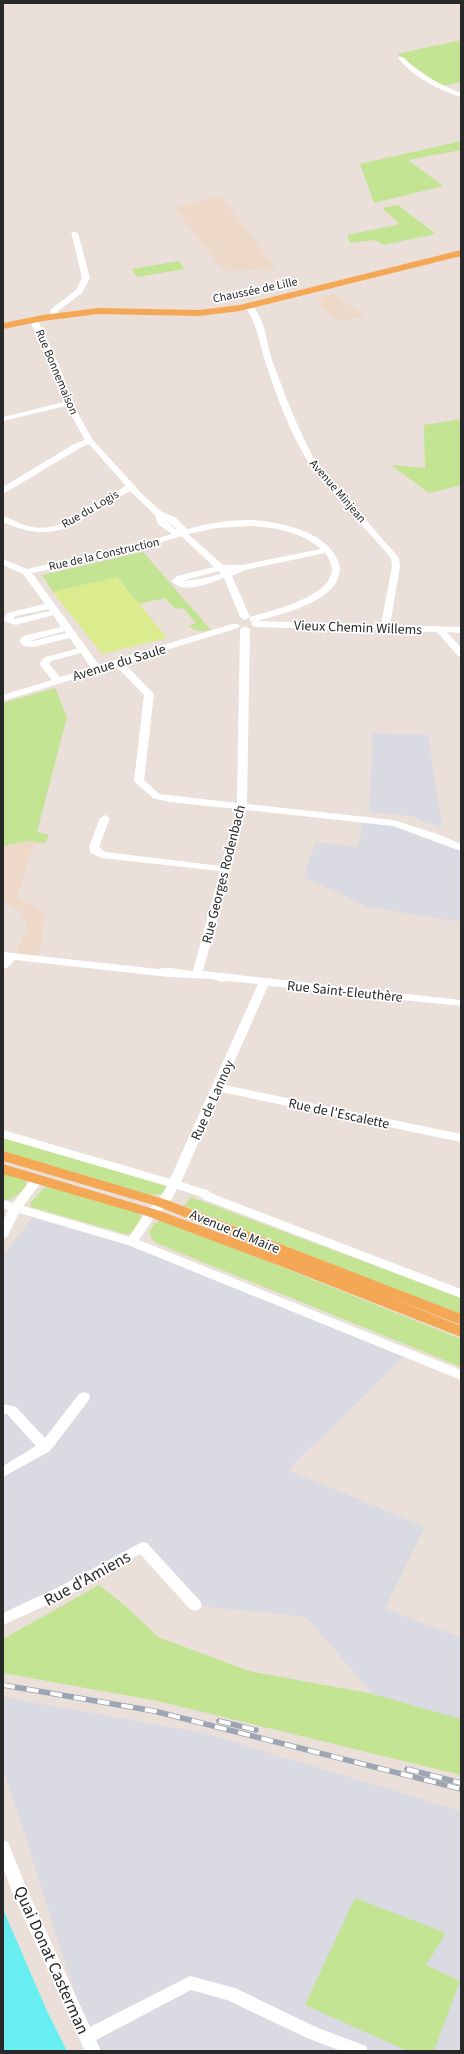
<svg xmlns="http://www.w3.org/2000/svg" width="464" height="2054" viewBox="0 0 464 2054" font-family="'Source Sans 3',sans-serif">
  <rect width="100%" height="100%" fill="#ebdfd9"/>
  <g fill="#dadae3">
    <path d="M373 733 428 735 442 824 440 828 411 816 369 812Z"/>
    <path d="M363 820 405 828 461 851V922L368 907 303 877 316 842 358 847Z"/>
    <path d="M33 1217 130 1245 404 1357 288 1470 425 1527 385 1608 461 1638V1720L373 1694 306 1617 200 1606 142 1547 3 1619V1255Z"/>
    <path d="M3 1697 204 1733 461 1811V2051H93L3 1767Z"/>
  </g>
  <g fill="#eed8c7">
    <path d="M220 196 275 267 276 269 224 271 175 208Z"/>
    <path d="M335 294 364 317 339 321 319 306 324 304 316 299Z"/>
    <path d="M55 688 37 832 49 835 45 843 36 845 32 850 17 897 45 913 42 938 38 956 15 955 27 929 26 919 20 912 8 903 3 902V703Z"/>
  </g>
  <g fill="#c2e493">
    <path d="M461 40V82L442 86 397 54Z"/>
    <path d="M461 141V150L408 160 443 186 374 203 360 164Z"/>
    <path d="M398 205 436 234 383 245 375 240 350 243 347 235 400 224 382 208Z"/>
    <path d="M179 261 185 269 137 277 132 269Z"/>
    <path d="M461 419V485L429 493 391 465 425 468 424 425Z"/>
    <path d="M143 552 211 630C203 631 195 633 189 626L196 623 183 608 175 609 165 598 139 604 117 577 53 592 42 575Z"/>
    <path d="M55 688 67 717 37 832 49 835 45 843 28 841 3 846V703Z"/>
    <path d="M3 1138 167 1186V1190L162 1194 149 1195 3 1152Z"/>
    <path d="M3 1172 25 1179 26 1186C19 1193 14 1201 3 1200Z"/>
    <path d="M49 1187 139 1213 141 1218 132 1233 125 1234 31 1207 30 1203 44 1188Z"/>
    <path d="M191 1197 461 1298V1315L184 1206Z"/>
    <path d="M160 1220H164L461 1339V1367L156 1243 152 1239 149 1232 155 1223Z"/>
    <path d="M99 1585 128 1608 158 1637 249 1671 373 1694 461 1719V1775L158 1701 3 1673V1639Z"/>
    <path d="M355 1898 446 1933 426 1965 460 1981 434 2051H408L305 2005Z"/>
  </g>
  <path fill="#dbec8e" d="M117 577 167 638 102 654 53 592Z"/>
  <path fill="#68eef1" d="M3 1909 47 2011 67 2051H3Z"/>
  <g fill="none" stroke-linecap="round" stroke-linejoin="round">
    <g fill="#fff" fill-rule="evenodd">
      <path d="M399 57H403C419 74 439 84 461 93V97C438 90 413 77 398 58Z"/>
      <path d="M71 231 78 233 90 278 82 293 58 311 60 316 56 318H53L50 310 76 290 82 278Z"/>
      <path d="M246 305H252C267 322 266 345 274 365 285 396 297 426 312 455L318 465 399 558 400 566 390 625 461 627V633L447 632 461 648V657L458 656 437 632 255 627 250 624 255 621 381 625 392 566 391 558 312 468C291 436 278 400 266 364 259 344 258 324 245 307Z"/>
      <path d="M30 317 37 319 61 369 72 403 93 440 143 495 162 512 175 517 187 529C211 523 238 518 263 521 290 525 326 533 338 561 342 570 339 581 331 589 312 608 278 615 253 622L250 621V617C273 610 356 592 325 553L245 570 232 576 250 617 245 620 240 617 224 578C210 583 182 595 172 581L177 576 214 567 181 536 140 549 32 573 99 665 232 624H238L240 626 238 628 124 663 154 694 144 780 159 794 237 803 240 629 245 626 250 629 247 804 394 820 440 835 461 844V851L393 826 246 810 203 971 461 1000V1006L268 986 224 1085 461 1134V1142L221 1092 181 1182 207 1190 213 1194 461 1289V1298L205 1200 199 1196 177 1189 170 1202 153 1219 139 1240 461 1370V1380L128 1245 19 1213 7 1237 3 1238V1221L8 1210 3 1208V1200L13 1203 34 1176 38 1175 44 1179 23 1206 129 1237 145 1213 161 1196 167 1186 3 1138V1130L170 1179 258 984 229 981 221 982 213 979 169 977 15 960 7 968 3 969V952L158 969C171 966 180 970 193 971L220 871 102 858 91 853 89 847 100 818 105 815 110 818 99 847 105 852 221 866 237 809 169 802 153 798 136 783 134 781 144 695 116 666 3 701V695L52 680 39 664 45 657 77 649 70 638 33 647 24 646 19 641 23 636 61 627 53 615 16 625 6 622 4 620 7 613 45 604 23 574 3 565V559L27 569 135 545 172 534 158 524 155 515 130 491C81 516 62 549 3 522V516C13 519 22 526 32 527 66 533 97 501 126 486L89 444 80 448 3 494V487L74 444 85 440 66 406 3 421V417L64 402 53 369 29 319ZM165 519 178 530 175 529ZM251 526C275 527 302 532 321 549L242 565H223L188 534 216 528ZM219 571 221 574 201 579 181 581ZM49 609 50 611 14 619 15 616ZM65 631 66 633 33 641H29ZM81 653 91 668 60 677 49 664 51 661Z"/>
      <path d="M84 1392 89 1394 90 1397 89 1400 50 1451 3 1477V1466L36 1446 7 1414H3V1404L16 1407 45 1438 79 1394Z"/>
      <path d="M142 1542 147 1543 200 1601 202 1605 200 1609 195 1611 190 1609 140 1554 69 1595 3 1625V1613L59 1587Z"/>
      <path d="M3 1840 8 1842 28 1892 90 2027 190 1976 235 1988 318 2028 366 2046 368 2051H341L307 2038 227 2000 191 1990 96 2040 101 2051H85L12 1892 3 1867Z"/>
    </g>
    <g fill="#f4a855" fill-rule="evenodd">
      <path d="M461 250V256L240 311 199 316 98 314 43 321 3 329V323L43 315 98 308 199 310 240 305Z"/>
      <path d="M3 1151 167 1200 461 1314V1325L386 1296 461 1326V1337L288 1269 147 1216 3 1174V1164L157 1210 264 1249 157 1206 3 1161Z"/>
    </g>
    <defs>
      <g id="rail">
        <path d="M3 1685 154 1711 461 1789"/>
        <path d="M219 1721 256 1730"/>
        <path d="M407 1769 461 1783"/>
      </g>
    </defs>
    <use href="#rail" stroke="#9ca5b3" stroke-width="5.5"/>
    <use href="#rail" stroke="#fff" stroke-width="4" stroke-dasharray="12" stroke-linecap="butt"/>
  </g>
  <g text-anchor="middle" stroke-width="3.5" stroke-linejoin="round" paint-order="stroke">
    <g font-size="12" fill="#282828" stroke="#fff">
      <text transform="translate(255 290) rotate(-12)" y="4">Chaussée de Lille</text>
      <text transform="translate(57 372) rotate(67)" y="4">Rue Bonnemaison</text>
      <text transform="translate(338 491) rotate(49)" y="4">Avenue Minjean</text>
      <text transform="translate(90 509) rotate(-30)" y="4">Rue du Logis</text>
      <text transform="translate(104 554) rotate(-13)" y="4">Rue de la Construction</text>
    </g>
    <g font-size="14" fill="#282828" stroke="#fff">
      <text transform="translate(358 627) rotate(2)" y="5">Vieux Chemin Willems</text>
      <text transform="translate(119 662) rotate(-17)" y="5">Avenue du Saule</text>
      <text transform="translate(223 874) rotate(-76)" y="5">Rue Georges Rodenbach</text>
      <text transform="translate(345 991) rotate(6)" y="5">Rue Saint-Eleuthère</text>
      <text transform="translate(212 1100) rotate(-66)" y="5">Rue de Lannoy</text>
      <text transform="translate(339 1113) rotate(12)" y="5">Rue de l'Escalette</text>
      <text transform="translate(235 1231) rotate(22)" y="5">Avenue de Maire</text>
    </g>
    <g font-size="17" fill="#282828" stroke="#fff">
      <text transform="translate(87 1578) rotate(-29)" y="6">Rue d'Amiens</text>
      <text transform="translate(52 1960) rotate(66)" y="6">Quai Donat Casterman</text>
    </g>
  </g>
  <rect width="464" height="2054" fill="none" stroke="#282828" stroke-width="8"/>
</svg>
